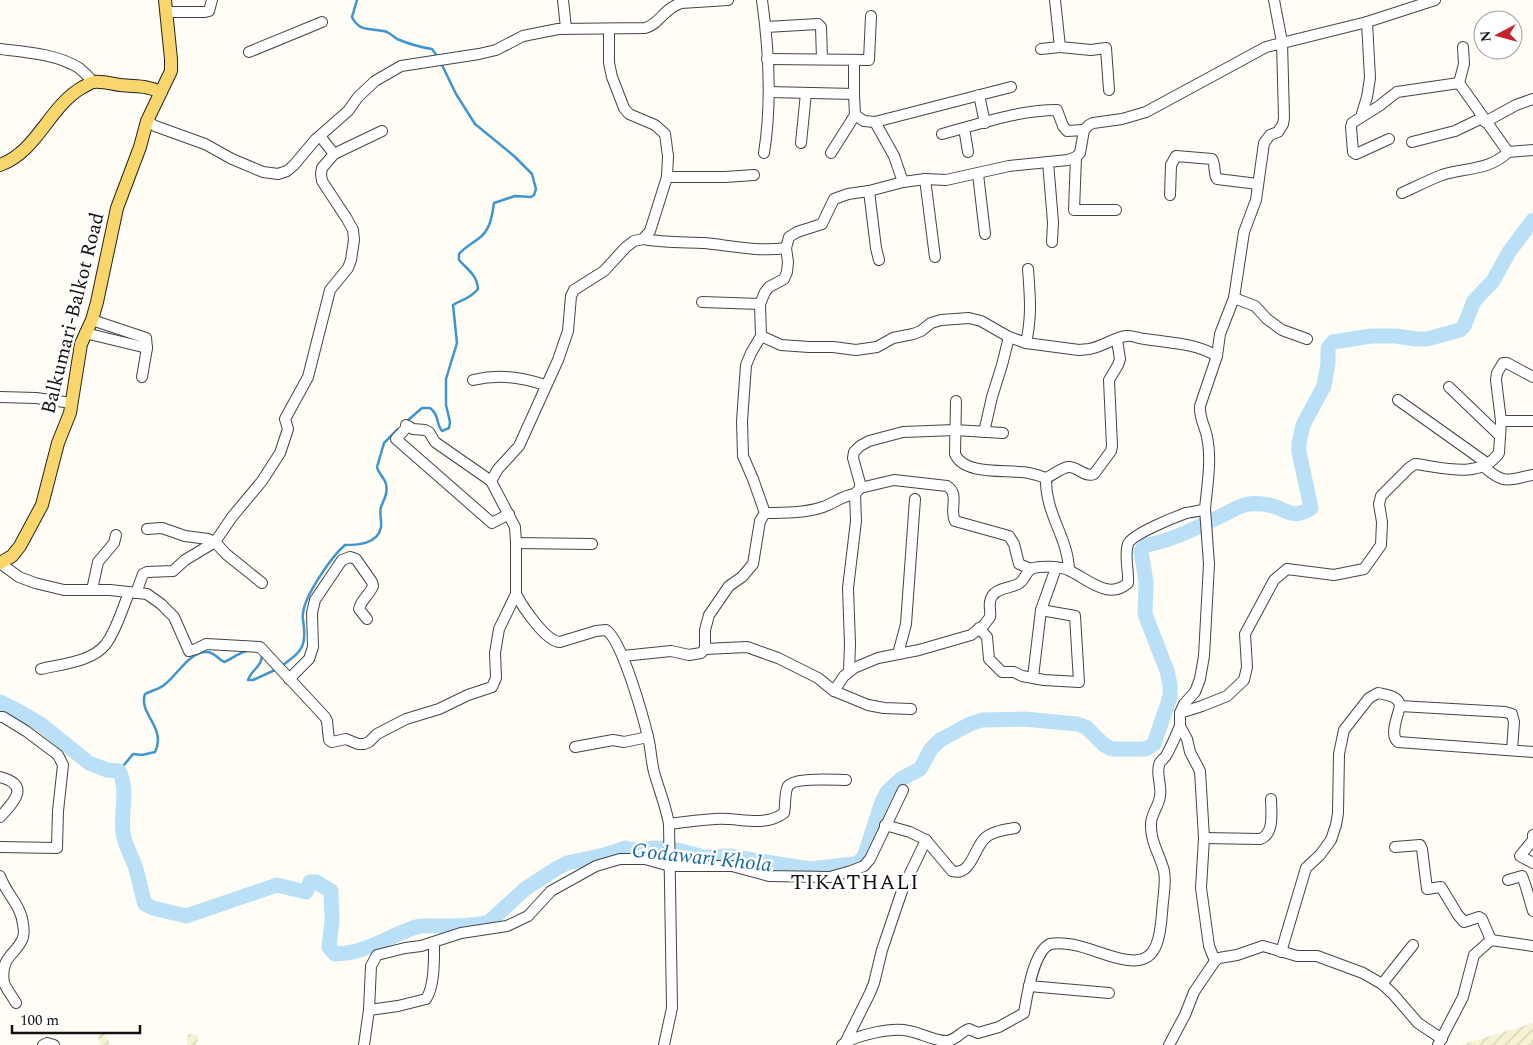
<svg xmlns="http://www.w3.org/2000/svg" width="1533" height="1045" viewBox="0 0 1533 1045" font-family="Spectral,serif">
  <defs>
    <pattern id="farmland-furrows" width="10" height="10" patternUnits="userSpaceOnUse" patternTransform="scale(1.25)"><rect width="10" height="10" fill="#f6f3d4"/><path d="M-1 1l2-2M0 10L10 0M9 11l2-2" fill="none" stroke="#d2cfb5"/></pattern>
  </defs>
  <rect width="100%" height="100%" fill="#fffdf5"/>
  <g fill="url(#farmland-furrows)">
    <path d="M1533 1023V1045H1461Z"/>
    <path d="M103 1032 111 1045H102L97 1036Z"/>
    <path d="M188 1034 198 1035 197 1045H187Z"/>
  </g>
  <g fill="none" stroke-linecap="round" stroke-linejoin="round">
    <g stroke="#3f96cf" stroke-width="2.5">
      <path d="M357 0 352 17C360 34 374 27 387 32 391 34 394 37 397 39 409 44 419 47 432 49L437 56"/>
      <path d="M406 422 422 408H430C439 414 436 424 442 431L449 428 450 422 446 405V379L457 343 453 305C463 299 470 299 478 289 477 275 468 270 459 260V254C465 247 470 245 478 239 490 231 492 217 494 203L515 196 531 197 534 195 536 189 532 174 514 156 475 124 456 94 441 63"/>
      <path d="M262 655C262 667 251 670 248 680H253L277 669"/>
      <path d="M282 666C297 654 306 650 304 629 304 624 302 619 303 614 304 596 332 556 345 545 358 545 378 544 381 527 382 520 379 514 381 507 384 499 388 494 386 484 384 477 378 473 377 467L384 443 398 429"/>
      <path d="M119 771 133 754 142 755 155 752C167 727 138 714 145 694 151 691 159 689 164 685 177 676 189 651 207 652 214 652 218 659 224 662 232 659 238 653 247 651"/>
    </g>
    <path stroke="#b9e0f7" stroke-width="15" d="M0 702 20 712 42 725 89 763 107 770 119 771C129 791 120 812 123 833 125 845 131 855 135 866 139 878 141 891 145 904L153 908 186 916 277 885 306 892 310 882H316L331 891 332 921 329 947 335 954C365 954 388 936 416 927 422 925 429 926 435 926 453 926 473 927 489 922L525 889 554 870 567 863 604 855 625 848 632 850 656 848 677 850 704 857 729 856 810 869 853 864 858 863 864 857 882 802 887 792 901 779 920 769 931 749 940 740 970 724 982 720 1024 719 1077 724 1086 727 1104 745 1112 749H1146L1154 744 1170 697V684L1167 671 1145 614 1146 582 1141 551 1146 545C1172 541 1197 527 1221 516 1229 512 1240 505 1249 504 1258 503 1267 504 1276 507 1291 513 1296 518 1311 508L1299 452V443L1303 425 1324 386 1328 363V348L1333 342 1371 336H1396L1416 339H1427L1460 330 1464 326 1474 301 1493 281 1509 252 1533 220"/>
    <defs>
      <g id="minor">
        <path d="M563 0 566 28"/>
        <path d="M762 0C769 50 772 103 764 153"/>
        <path d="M1055 0 1060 47 1091 50 1106 48 1109 90"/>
        <path d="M166 12H205L209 11 212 0"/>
        <path d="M766 27 818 24 821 27 822 59"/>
        <path d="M1463 47 1464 64 1459 83 1508 152"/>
        <path d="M0 49C26 52 57 54 79 68 84 72 89 77 93 82"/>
        <path d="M1041 49 1060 47"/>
        <path d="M249 52 322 22"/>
        <path d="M767 59 869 60 871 16"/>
        <path d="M769 92 854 94V60"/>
        <path d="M979 95 985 123"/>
        <path d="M855 115 864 121 875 122 1011 87"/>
        <path d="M1361 117 1367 97 1370 78 1367 22"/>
        <path d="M147 121 155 126 205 144 232 159 263 172 278 174 287 171 294 165 315 140 348 111 358 97 375 81 401 66 479 54 496 50 523 36 558 29 645 28C660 24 663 9 681 3L728 0"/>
        <path d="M875 122 894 156 903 182"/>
        <path d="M1485 122 1516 105 1533 99"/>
        <path d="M964 128 968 152"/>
        <path d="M942 134C980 124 1018 110 1057 110L1063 126 1067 131 1084 130"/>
        <path d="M320 136 334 154"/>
        <path d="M1389 139 1356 154 1353 152 1351 127 1352 123 1379 106 1397 92 1459 83"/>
        <path d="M1412 142 1455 131 1482 118"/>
        <path d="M801 143 806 93"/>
        <path d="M831 153 855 115 854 94"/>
        <path d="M1076 157 1074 210H1116"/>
        <path d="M1048 162 1053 222 1052 242"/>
        <path d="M978 174 985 234"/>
        <path d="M667 177H725L754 175"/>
        <path d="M925 179 935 257"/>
        <path d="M869 191 876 248 879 260"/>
        <path d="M1402 193C1415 187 1429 180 1442 175 1464 168 1491 170 1508 152L1533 150"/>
        <path d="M1170 195 1171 165 1176 156 1212 159C1216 165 1213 173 1217 179L1258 184"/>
        <path d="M643 239C664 243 684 242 705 243 732 246 759 252 786 248"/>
        <path d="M1234 298 1255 306 1267 319 1282 330 1307 339"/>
        <path d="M702 302 760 304"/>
        <path d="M92 320 146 338 147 348 142 377"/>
        <path d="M85 333 147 348"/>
        <path d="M761 336 781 345 809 347H833L856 350 877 347 893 338 913 334 921 331 931 323 941 320 969 318 981 321 1009 337 1026 343 1079 350 1089 349C1102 347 1113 338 1126 336 1133 335 1139 339 1145 339 1171 343 1194 343 1217 356"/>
        <path d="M1026 343C1032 316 1030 296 1028 269"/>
        <path d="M473 380C499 374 521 377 545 385"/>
        <path d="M1449 387 1500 436"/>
        <path d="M0 397 36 398 72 403"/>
        <path d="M1398 400 1488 464"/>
        <path d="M956 401 955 454C963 474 1001 470 1020 472 1029 472 1037 475 1046 478 1053 475 1061 468 1068 467 1078 466 1084 478 1094 474L1111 451 1112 446 1109 380 1118 365 1120 359 1117 340"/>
        <path d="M1501 421H1533"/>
        <path d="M406 425 413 429 425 430 429 432 435 442 491 481"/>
        <path d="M408 426 396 439 492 523 509 514"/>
        <path d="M984 432 992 397 1002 365 1009 337"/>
        <path d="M1484 467C1505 485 1507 480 1533 475"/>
        <path d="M1046 478C1045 514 1068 537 1069 570"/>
        <path d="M860 488 894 480 947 486C960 494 949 509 955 521L1009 536 1014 544 1019 564 1031 569"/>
        <path d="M1205 509 1209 564 1204 656 1200 679 1195 692 1184 704 1180 713V726L1187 739 1190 752 1200 771 1204 838 1201 888 1209 946 1215 961"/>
        <path d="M765 513C783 513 805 513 823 507 835 503 841 496 855 494"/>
        <path d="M147 529 162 528 185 536 208 539 215 542 226 554 262 583"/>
        <path d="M516 543 592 544"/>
        <path d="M0 563 19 577 35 583 64 590H110L147 594 161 604 174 617 189 651 196 649 206 644 260 647 325 717 327 721 329 740 332 742 346 739 358 744H364L369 742 377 734 406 719 439 709 468 695 492 687 496 678 495 653 499 629 516 594V543L515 527 491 481 498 469 519 446 558 360 568 331 571 296 574 290 604 271 626 247 634 241 643 239 650 231 667 177 668 156 665 134 655 125 629 114 624 108 612 77 609 63V29"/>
        <path d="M92 590 98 562 114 543 116 535"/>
        <path d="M136 593 143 574 147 572 173 571 185 560 215 542 232 517 262 481 280 453 288 429 285 419 308 377 330 290 348 268 351 260 354 240 353 230 347 219 322 181 321 174 322 168 334 154 382 131"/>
        <path d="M516 594C522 606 546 642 560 642L596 631 606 630C622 640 643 716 648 737 651 749 651 760 654 772 659 790 666 806 669 824L672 1008 664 1045"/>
        <path d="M979 628 987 637 989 659 1002 672H1014L1022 676 1044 680 1079 682 1075 616 1041 610"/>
        <path d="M705 649V630L709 615 729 586 742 577 753 564 760 521 765 513 753 479 743 456 742 421 746 365 751 353 761 336 760 304 765 292 769 287 784 279 787 272 788 262 786 248 789 237 797 232 822 224 834 199 848 194 869 191 903 182 925 179 946 180 1009 166 1068 160 1076 157 1080 153 1084 130 1089 125 1093 123 1122 119 1146 112 1266 47 1367 22 1435 0"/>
        <path d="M898 654 906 624 915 499"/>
        <path d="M623 656 671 651 689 655 701 653 705 649 747 647 778 658 818 678 834 691 868 705 884 708 911 709"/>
        <path d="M41 669C62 664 92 662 106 644 117 629 122 609 129 593"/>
        <path d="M849 671 850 644 848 588 856 521 855 494 860 488V483L853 458 854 452 860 446 869 441 903 432 955 430 1003 433"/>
        <path d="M1033 677 1041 610 1056 568"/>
        <path d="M289 679 309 659 313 647 312 613 315 600 342 560 350 557 356 559 372 582 373 586C370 594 361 600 359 609L367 619"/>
        <path d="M834 691 844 676 854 668 878 658 919 650 971 635 984 625 990 617C991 612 989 607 990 602 992 588 1008 589 1018 584 1026 580 1025 571 1033 568 1042 566 1060 566 1068 570 1087 578 1108 601 1128 583 1129 571 1124 556 1128 544 1132 534 1175 517 1186 513 1192 512 1199 511 1205 509 1207 486 1212 460 1207 437 1205 426 1199 418 1200 406L1217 356 1220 334 1234 298 1244 232 1256 200 1264 143 1270 135 1278 132 1283 124 1284 118 1282 42 1274 0"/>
        <path d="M1400 706 1505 712 1512 714 1514 722 1512 750"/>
        <path d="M1180 713 1202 706 1227 696 1244 680 1247 667 1245 634 1274 580 1287 569 1334 575 1364 569 1381 545 1382 522 1379 504 1381 496 1409 468 1415 464C1442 467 1480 480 1499 453L1501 421 1496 380 1497 373 1503 363H1507L1533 377"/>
        <path d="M0 717H3L26 731 58 755 63 765 58 811 57 848 0 847"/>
        <path d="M575 747 613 740 624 742 648 737"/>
        <path d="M0 777C31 785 14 802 0 817"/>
        <path d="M669 824C684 822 700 820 715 819 739 817 764 828 784 813 786 805 784 793 788 786 794 777 835 780 846 780"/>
        <path d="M885 825 910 832 926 840 952 871C971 877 974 848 985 838 993 831 1004 830 1015 828"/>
        <path d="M1533 835V840L1520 856 1533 863"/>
        <path d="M1204 838 1260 839C1275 834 1271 811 1271 799"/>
        <path d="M1395 847 1420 845 1422 849 1427 889 1441 887 1458 915 1464 922 1479 917 1482 919 1491 940"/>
        <path d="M0 876C6 894 22 906 23 925 24 929 24 936 22 940 15 955 0 957 4 983 7 990 12 996 16 1003"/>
        <path d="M1508 880 1522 876C1527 888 1529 899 1533 911"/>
        <path d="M1281 952 1306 868 1320 855 1331 840 1336 825 1338 813 1339 754 1344 730 1369 698 1378 693C1387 695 1399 696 1400 706 1398 716 1389 735 1398 742L1533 752"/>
        <path d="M1382 984 1413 945"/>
        <path d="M1029 986 1109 993"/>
        <path d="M369 1010 398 1006 426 999C435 986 434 957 434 942"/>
        <path d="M845 1043 870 993 874 983 882 950 903 888 926 840"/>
        <path d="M43 1045 47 1043 54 1045"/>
        <path d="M364 1045 369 1010 371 966 377 955 405 948 421 946 461 933 507 926 528 916 551 891 596 866 620 859H645L670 866H732L769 876 830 877 851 871 864 866 870 859 903 790"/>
        <path d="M842 1045C856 1035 892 1027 909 1031 921 1033 934 1041 946 1041 956 1041 961 1031 969 1029L978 1033 999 1027 1024 1013C1027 996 1033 952 1050 944 1081 938 1118 967 1143 959 1162 953 1161 918 1163 902 1164 892 1166 881 1164 871 1160 855 1150 841 1151 824 1151 814 1159 806 1160 796 1162 785 1156 776 1159 765 1160 760 1165 759 1167 754 1172 745 1176 735 1180 726"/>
        <path d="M1169 1045 1185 1015 1194 992 1215 961 1219 958 1237 955 1263 946 1297 956H1317L1363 973 1382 984 1393 994 1418 1023 1442 1039"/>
        <path d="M1438 1045 1463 997 1474 955 1491 940 1533 946"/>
      </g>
      <g id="major">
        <path d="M0 165C38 151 49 106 83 87 86 86 90 82 94 82 102 81 112 84 120 85 137 87 145 85 161 92"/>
        <path d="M0 563 12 556 20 546 42 505 58 443 70 413 81 344 92 320 97 302 117 208 140 147 147 121 171 71V59L165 0"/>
      </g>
    </defs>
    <use href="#minor" stroke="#444" stroke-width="12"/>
    <use href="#major" stroke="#222" stroke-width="14"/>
    <use href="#minor" stroke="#fff" stroke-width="10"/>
    <use href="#major" stroke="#f9d66b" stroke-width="12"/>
  </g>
  <g text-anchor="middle" stroke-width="5" stroke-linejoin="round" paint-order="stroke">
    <g font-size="20" fill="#111" stroke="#fff">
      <text transform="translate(72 313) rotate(-76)" y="7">Balkumari-Balkot Road</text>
    </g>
    <g font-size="21" font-style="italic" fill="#1768a6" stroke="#fff">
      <text transform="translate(702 857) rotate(6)" y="7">Godawari Khola</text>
    </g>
    <g font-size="21" letter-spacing="1" fill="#111" stroke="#fff">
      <text x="855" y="889">TIKATHALI</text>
    </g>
  </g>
  <g transform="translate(1498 35) rotate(264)"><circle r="24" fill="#ffffff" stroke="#a0a0a0"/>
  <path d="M0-4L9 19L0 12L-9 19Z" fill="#c4262e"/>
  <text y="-8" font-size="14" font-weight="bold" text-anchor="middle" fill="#111111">N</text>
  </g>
  <path d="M12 1025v8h128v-8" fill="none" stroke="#111111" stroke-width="2.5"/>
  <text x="20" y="1025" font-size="15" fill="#111111" stroke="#ffffff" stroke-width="4" paint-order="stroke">100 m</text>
</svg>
